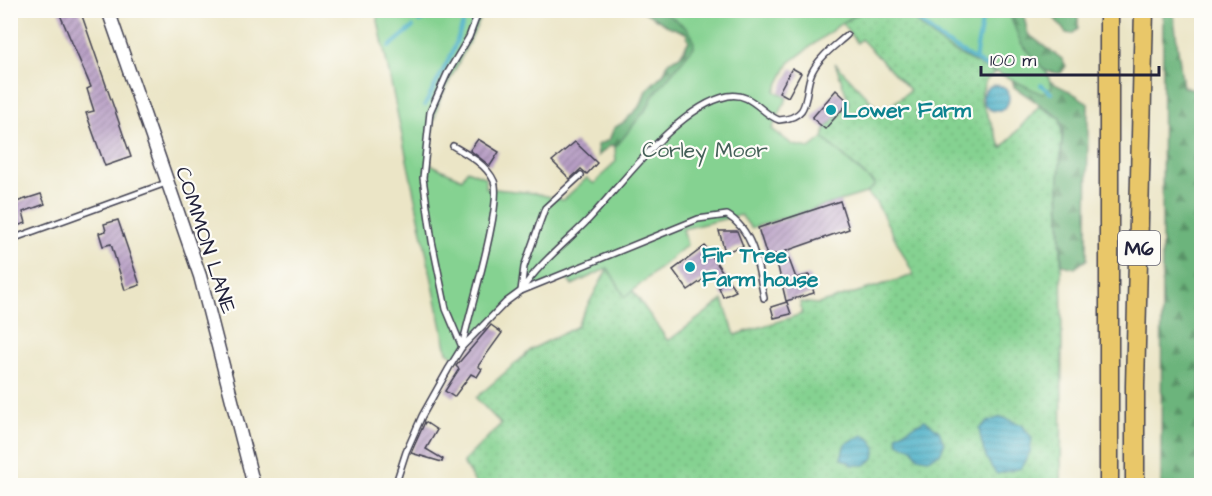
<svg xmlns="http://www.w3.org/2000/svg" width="1212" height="496" viewBox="0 0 1212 496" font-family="'Architects Daughter',sans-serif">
  <defs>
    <pattern id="grass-dots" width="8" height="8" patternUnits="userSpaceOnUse" patternTransform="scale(1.5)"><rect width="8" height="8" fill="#85d291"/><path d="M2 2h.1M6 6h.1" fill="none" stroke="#73b47e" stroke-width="1.8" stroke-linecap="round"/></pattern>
    <pattern id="forest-firs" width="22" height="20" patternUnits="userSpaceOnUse" patternTransform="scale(1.5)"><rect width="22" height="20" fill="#6cb47b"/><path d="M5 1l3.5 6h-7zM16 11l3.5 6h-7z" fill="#589266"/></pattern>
    <pattern id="water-rules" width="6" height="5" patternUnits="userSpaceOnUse" patternTransform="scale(1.5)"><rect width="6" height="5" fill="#46aec6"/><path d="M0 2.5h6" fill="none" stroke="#3a8da2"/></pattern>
    <pattern id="building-hatch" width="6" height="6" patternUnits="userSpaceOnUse" patternTransform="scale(1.5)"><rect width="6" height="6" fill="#b79ec4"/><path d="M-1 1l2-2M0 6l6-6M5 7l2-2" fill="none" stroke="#9480a0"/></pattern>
  </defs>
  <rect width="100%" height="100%" fill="#fdfcf7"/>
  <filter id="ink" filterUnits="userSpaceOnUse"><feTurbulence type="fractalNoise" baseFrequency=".0167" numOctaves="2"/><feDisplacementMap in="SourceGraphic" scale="12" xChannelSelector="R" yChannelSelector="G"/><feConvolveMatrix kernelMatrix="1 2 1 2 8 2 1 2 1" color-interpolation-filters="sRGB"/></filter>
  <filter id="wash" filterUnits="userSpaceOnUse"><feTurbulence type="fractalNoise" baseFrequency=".008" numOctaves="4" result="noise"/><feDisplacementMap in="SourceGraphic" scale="24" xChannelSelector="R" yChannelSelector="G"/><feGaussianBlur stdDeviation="1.35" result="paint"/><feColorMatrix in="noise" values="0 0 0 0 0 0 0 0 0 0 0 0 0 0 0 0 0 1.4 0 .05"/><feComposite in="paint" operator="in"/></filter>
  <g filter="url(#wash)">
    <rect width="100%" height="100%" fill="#ebe5c6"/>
    <path fill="url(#grass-dots)" stroke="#547a66" stroke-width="1.5" d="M863 11H903L947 48 995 73 986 80 980 98 1002 148 1039 106 1060 118C1065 142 1058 167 1059 191 1063 289 1062 387 1061 485L477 486 463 462 501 424 476 398 532 349 576 327 608 268 625 297 633 291 668 341 723 300 735 335 802 314 800 302 818 304 914 275 876 202 866 193 875 184 823 138 825 129 849 102 835 63 882 113 910 90 861 39 857 43 842 23Z"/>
    <g fill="url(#forest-firs)" stroke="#476b5b" stroke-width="1.5">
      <path d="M1173 10 1183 87 1201 90 1200 485H1161L1163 11Z"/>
      <path d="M643 11H744L703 39 622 148 611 145 598 156 597 145 609 140 614 128 624 122 641 105 646 90 664 73 668 62 680 56 689 41 686 33 666 25Z"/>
      <path d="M904 11H1027L1024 17 1028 34 1062 59 1066 66 1061 73C1051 73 1045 69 1035 71 1050 86 1072 88 1088 104L1087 259 1075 268 1062 265 1059 179 1063 132 1060 118 1014 87 1012 77 1001 69 994 72 947 47Z"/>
      <path d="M1049 11H1078V29L1072 34 1066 33Z"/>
    </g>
    <g fill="#85d291" stroke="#547a66" stroke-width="1.5">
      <path d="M376 11H470L482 16 440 100 433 123 430 164 462 179 467 170 486 178V188L534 193 563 200 587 178 594 184 616 161 615 148 648 107 653 96 694 47C695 28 676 21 662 11H863L842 23 789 63 775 91 787 98 772 129 793 145 810 148 823 138 875 185 866 193 751 228 741 215 683 229 687 245 625 297 608 268 572 285 565 277 514 298 456 358 447 352Z"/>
      <path d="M903 11H1008L1021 43 1047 73 1052 87 1042 94 947 48Z"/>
    </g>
    <g fill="url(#water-rules)" stroke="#346880" stroke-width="1.5">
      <circle cx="996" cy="98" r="13"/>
      <path d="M1001 417 1022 425 1032 438 1030 452 1021 468 997 474C985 461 982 446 979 429L987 422Z"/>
      <path d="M925 420 939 431 944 444 940 454 928 459 918 457 913 449 898 443 897 435Z"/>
      <path d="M863 435 869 438 876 447 874 458 865 465H853L841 458 845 444Z"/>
    </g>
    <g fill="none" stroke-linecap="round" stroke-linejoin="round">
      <g stroke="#46aec6" stroke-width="4">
        <path d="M907 10 940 39 989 68"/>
        <path d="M982 10V13"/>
        <path d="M419 22 436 10"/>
        <path d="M389 47 413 27"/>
        <path d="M976 60C975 45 982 33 982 17"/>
        <path d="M1041 85 1051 93"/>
        <path d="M425 105 452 53 463 24"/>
      </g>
    </g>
    <g id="blocks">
      <g fill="url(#building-hatch)">
        <path d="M58 10H80L131 157 105 166 86 113 94 111 87 89 91 87Z"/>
        <path d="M792 68 801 73 788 97 779 92Z"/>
        <path d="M836 90 849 102 825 129 812 118Z"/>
        <path d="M478 139 499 152 490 166 470 150Z"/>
        <path d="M575 142 597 163 587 174 581 169 570 179 552 161Z"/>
        <path d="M41 194 45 204 23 212 26 223 10 228V204Z"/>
        <path d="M840 201 849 229 786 251 796 278 809 275 814 293 786 301 775 254 767 256 758 228Z"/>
        <path d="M118 220 140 285 125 290 111 244 103 246 99 233 106 231 104 224Z"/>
        <path d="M719 231H737L743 246 725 252Z"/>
        <path d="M705 246 720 268 736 291 723 297 713 273 688 290 673 270Z"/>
        <path d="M787 302 791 314 774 318 771 307Z"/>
        <path d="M491 325 502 333 478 366 482 369 477 377 471 374 454 397 445 391 459 369 456 366Z"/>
        <path d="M425 422 437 430 426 449 443 459 442 462 411 453Z"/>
      </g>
    </g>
  </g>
  <g filter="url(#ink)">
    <use href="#blocks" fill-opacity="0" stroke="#403f50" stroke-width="1.5"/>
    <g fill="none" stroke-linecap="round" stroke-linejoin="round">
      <defs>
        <g id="service">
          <path d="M453 146C467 154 487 165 494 181 503 205 468 316 462 347L446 309 432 241 423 178 430 112 447 74 469 37 479 10"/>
          <path d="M581 175 545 208 524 267 521 291C539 263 566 243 589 219 623 183 678 106 728 96 752 92 760 113 779 120 814 117 802 94 812 72 819 57 835 46 847 35"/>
          <path d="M12 239 166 183"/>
          <path d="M395 486 406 452 422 416 449 368 462 347 506 302 521 291 698 219 727 215C755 231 758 268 764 298"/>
        </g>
        <path id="tertiary" d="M108 10 200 276 254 486"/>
        <g id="motorway">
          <path d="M1109 486V10"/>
          <path d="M1135 486V386L1144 10"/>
        </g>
      </defs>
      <use href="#service" stroke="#403f50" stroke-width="8"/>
      <use href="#tertiary" stroke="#403f50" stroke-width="15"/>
      <use href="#motorway" stroke="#403f50" stroke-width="21"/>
      <use href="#service" stroke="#fff" stroke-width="5"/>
      <use href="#tertiary" stroke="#fff" stroke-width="12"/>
      <use href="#motorway" stroke="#e9c769" stroke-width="18"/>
    </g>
  </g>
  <g fill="#0f9aa8" stroke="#fdfcf7" stroke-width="2">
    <circle cx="831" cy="110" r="6"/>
    <circle cx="690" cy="267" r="6"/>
  </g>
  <g text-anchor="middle" stroke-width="4.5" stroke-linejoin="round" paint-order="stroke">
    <rect fill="#fdfcf7" stroke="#646373" stroke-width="1.5" x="1118" y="231" width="42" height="34" rx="4.5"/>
    <g font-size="20" font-weight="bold" fill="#22223b">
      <text x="1139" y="255">M6</text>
    </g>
    <g font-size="21" font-weight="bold" fill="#0d838f" stroke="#fdfcf7" text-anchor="start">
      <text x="843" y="117">Lower Farm</text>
      <text x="702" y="262">Fir Tree<tspan x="702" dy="24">Farm house</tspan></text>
    </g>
    <g font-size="21" fill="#456059" stroke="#fdfcf7">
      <text x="705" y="157">Corley Moor</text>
    </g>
    <g font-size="21" fill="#22223b" stroke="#fdfcf7">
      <text transform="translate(206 240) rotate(72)" y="7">COMMON LANE</text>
    </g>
  </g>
  <rect width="1212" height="496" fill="none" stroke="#fdfcf7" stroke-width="36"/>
  <path d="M981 66v9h178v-9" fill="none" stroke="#22223b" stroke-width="3"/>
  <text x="990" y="66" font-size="18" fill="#22223b" stroke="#fdfcf7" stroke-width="4.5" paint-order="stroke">100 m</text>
</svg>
